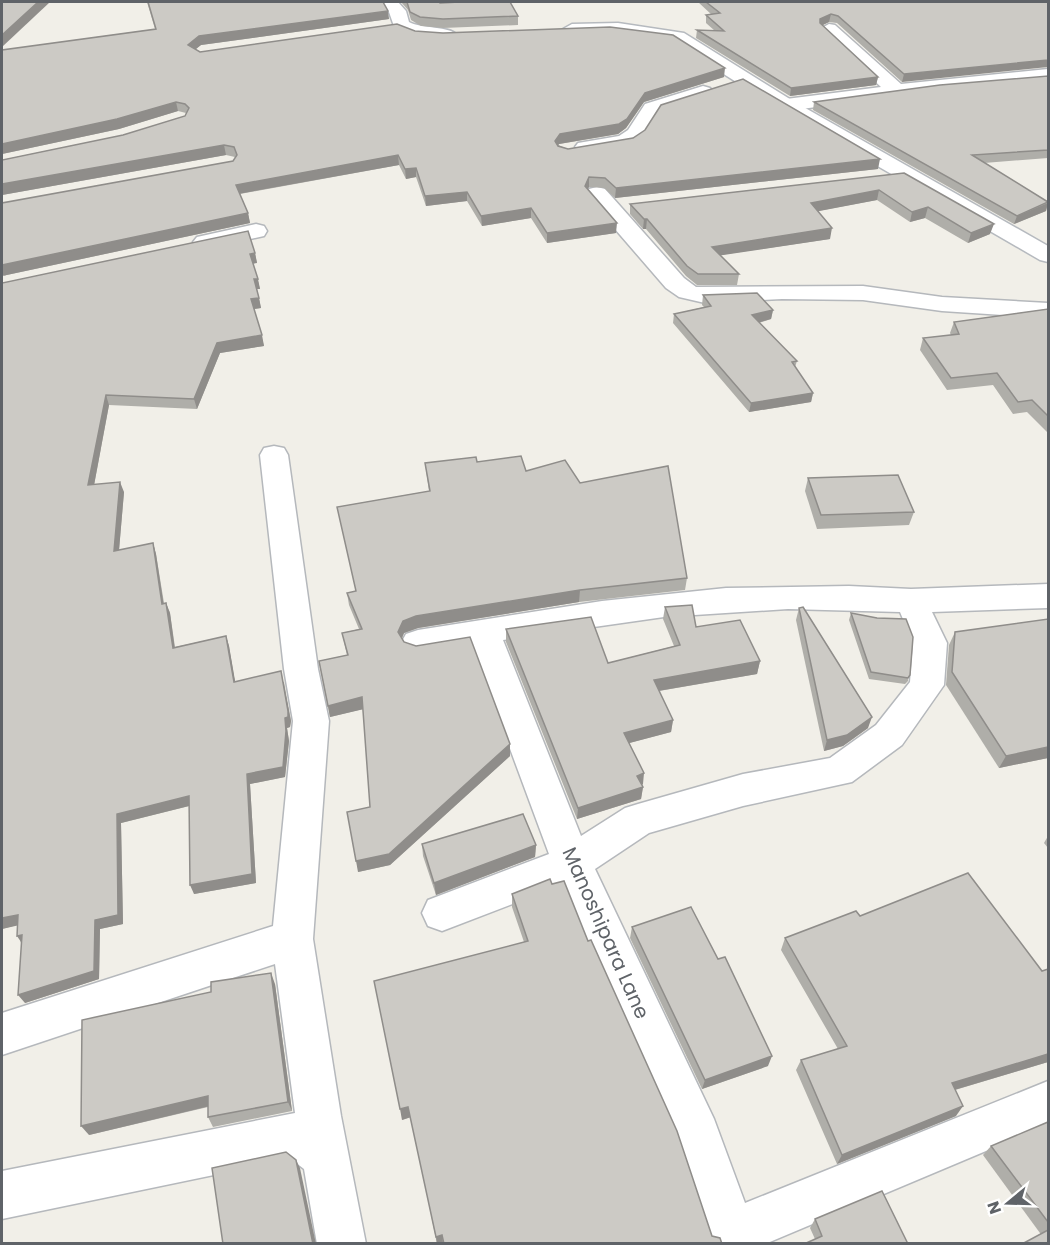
<svg xmlns="http://www.w3.org/2000/svg" width="1050" height="1245" viewBox="0 0 1050 1245" font-family="Poppins,sans-serif">
  <rect width="100%" height="100%" fill="#f1efe8"/>
  <g fill="none" stroke-linecap="round" stroke-linejoin="round">
    <defs>
      <g id="street">
        <path d="M829 24 835 25 901 84 1048 69V81L938 91 786 111 779 109 776 105 779 101 786 99 881 87 823 33 820 29Z"/>
        <path d="M703 86 710 88 713 92 710 96 659 112 642 138 632 145 585 153 578 151 575 147 578 143 619 136 628 130 645 104Z"/>
        <path d="M597 187 605 189 684 278 696 287 863 286 942 297 1048 303V318L942 311 863 300 782 299 705 303 679 297 666 288 589 199 586 194 589 189Z"/>
        <path d="M256 224 264 226 267 231 264 236 205 249 197 247 193 242 197 237Z"/>
        <path d="M274 446 284 448 288 455 318 669 329 721 313 939 341 1116 366 1244H317L304 1169 291 1159 2 1219V1171L295 1113 275 964 2 1055V1013L273 926 293 721 284 669 260 455 264 448Z"/>
        <path d="M1048 584V608L932 612 947 643 944 685 902 745 852 782 743 806 649 833 595 869 714 1119 745 1203 1048 1081V1125L765 1244H710L676 1140 562 885 442 931 428 926 422 913 428 900 549 854 472 646 418 656 406 652 401 643 406 634 418 630 602 601 726 588 849 586 911 589ZM788 609 900 612 913 643 910 682 876 725 830 758 743 774 638 804 625 808 581 836 503 640 664 617Z"/>
      </g>
      <g id="secondary">
        <path d="M381 2H398L406 11 409 22C422 29 450 26 457 35 446 49 408 36 395 29L389 12Z"/>
        <path d="M618 23 684 33 793 101 1048 246V262L1040 260 779 109 673 42 618 33 572 34 563 29 572 24Z"/>
      </g>
    </defs>
    <use href="#street" stroke="#b5b8bc" stroke-width="3"/>
    <use href="#secondary" stroke="#b6babf" stroke-width="3"/>
    <use href="#street" fill="#fff" fill-rule="evenodd"/>
    <use href="#secondary" fill="#fff" fill-rule="evenodd"/>
  </g>
  <g fill="#afaea9">
    <path d="M147 2H383L389 19 201 45 195 49 200 52 415 31 724 77 644 102 626 128 618 134 559 144 558 145 568 149 878 169 615 198 604 188 589 187 587 189 616 233 547 243 531 218 482 226 467 201 426 206 416 177 406 179 399 165 240 194 248 213 250 223 2 276 233 161 235 157 226 155 2 195V160L123 135 185 116 186 113 178 111 119 129 2 154V50L155 29Z"/>
    <path d="M401 2H439L440 3 518 16V25L443 28 421 26 411 20 408 10Z"/>
    <path d="M698 2H1048L902 82 837 23 829 22 822 25 878 77 876 85 790 96 696 38 697 30 715 31 706 23V15H712Z"/>
    <path d="M1048 76V158L984 163 1048 202 1046 211 1014 224 813 110 814 102Z"/>
    <path d="M904 173 990 234 968 243 925 218 910 222 877 200 818 211 830 239 720 255 739 274 737 285H697L686 276 646 229H643L630 214V204Z"/>
    <path d="M255 253 257 263H253L260 289H257L261 308 254 309 264 346 220 353 197 409 109 405 94 485 124 492 119 550 153 543 156 554 164 603H166L170 613 175 647 226 636 229 646 235 682H284L291 721 290 727 287 728 289 741 285 777 250 784 256 883 194 894 189 806 121 823 123 924 100 929 99 979 25 1003 21 943 17 925 2 929V283Z"/>
    <path d="M703 295 773 310 771 319 759 323 797 361 795 367 813 393 811 402 749 412 673 323 674 314 704 307 702 305Z"/>
    <path d="M1048 309V433L1027 412 1013 414 993 385 947 390 920 350 923 338 951 335 950 333 954 322Z"/>
    <path d="M477 462 526 471 580 483 687 578 685 590 579 602 418 628 404 633 402 639 404 642 510 756 390 865 358 872 370 807 363 709 330 717 319 661 347 655 342 633 359 629 349 605 347 593 356 591 337 507 429 491 425 463Z"/>
    <path d="M808 478 914 512 909 525 817 529 805 491Z"/>
    <path d="M665 607 696 627 760 661 757 674 659 691 673 720 671 732 629 743 643 784 642 785 643 787 641 799 577 819 506 642V629L608 663 674 646 663 619Z"/>
    <path d="M799 608 868 728 843 746 824 751 796 620Z"/>
    <path d="M851 613 877 618 906 619 908 681 905 684 869 679 849 620Z"/>
    <path d="M955 632 1048 758 999 768 946 685 949 645Z"/>
    <path d="M1048 836V848L1044 843Z"/>
    <path d="M422 844 536 845 535 857 436 895 423 856Z"/>
    <path d="M552 884 588 941 712 1236 722 1244H437L411 1117 402 1120 524 942 512 907V894Z"/>
    <path d="M860 916 1042 971 1048 969V1062L955 1090 956 1116 837 1164 796 1070 801 1060 838 1049 781 950 785 938Z"/>
    <path d="M632 927 718 959 768 1066 702 1089 630 938Z"/>
    <path d="M275 984 292 1111 213 1127 208 1117V1107L89 1135Z"/>
    <path d="M1048 1122V1244L983 1155 991 1146Z"/>
    <path d="M815 1219 908 1244 815 1239 810 1228Z"/>
  </g>
  <g fill="#8f8d8a">
    <path d="M38 2H50L2 47V35Z"/>
    <path d="M388 11 389 19 201 45 190 54 188 45 199 36Z"/>
    <path d="M831 14 829 22 819 27 820 19Z"/>
    <path d="M1048 60V67L902 82 904 74Z"/>
    <path d="M725 68 724 77 644 102 626 128 618 134 559 144 555 150V141L560 134 645 93Z"/>
    <path d="M878 77 876 85 790 96 791 88Z"/>
    <path d="M176 102 178 111 119 129 2 154V144Z"/>
    <path d="M224 145 226 155 2 195V196V184Z"/>
    <path d="M398 155 399 165 238 194 236 185Z"/>
    <path d="M880 159 878 169 615 198 616 188Z"/>
    <path d="M416 168V177L406 179 405 169Z"/>
    <path d="M589 177V187L584 195 585 186Z"/>
    <path d="M879 190 877 200 809 213 811 203Z"/>
    <path d="M467 192V201L426 206 425 196Z"/>
    <path d="M1048 203 1046 211 1014 224 1017 216Z"/>
    <path d="M928 207 925 218 910 222 912 212Z"/>
    <path d="M531 208V218L482 226 481 216Z"/>
    <path d="M248 213 250 223 2 276V265Z"/>
    <path d="M644 219H647L646 229H643Z"/>
    <path d="M617 223 616 233 547 243V233Z"/>
    <path d="M994 224 990 234 968 243 971 233Z"/>
    <path d="M832 228 830 239 710 257 712 247Z"/>
    <path d="M255 253 257 263 252 264 250 254Z"/>
    <path d="M254 279H258L260 289H256Z"/>
    <path d="M259 298 261 308 253 309 251 299Z"/>
    <path d="M773 310 771 319 750 325 752 315Z"/>
    <path d="M262 335 264 346 220 353 197 409 194 399 217 343Z"/>
    <path d="M813 393 811 402 749 412 751 403Z"/>
    <path d="M106 395 109 405 92 496 88 485Z"/>
    <path d="M120 482 124 492 118 562 114 551Z"/>
    <path d="M153 543 156 554 165 614 162 604Z"/>
    <path d="M580 590 579 602 418 628 404 633 399 644 398 632 403 621 416 616Z"/>
    <path d="M166 603 170 613 176 658 173 648Z"/>
    <path d="M226 636 229 646 237 692 234 682Z"/>
    <path d="M760 661 757 674 652 692 654 680Z"/>
    <path d="M281 671 291 721 290 727 287 728 289 741 285 777 250 784 256 883 194 894 190 885 247 774Z"/>
    <path d="M362 697 364 709 330 717 328 706Z"/>
    <path d="M872 717 868 728 843 746 824 751 827 740Z"/>
    <path d="M673 720 671 732 622 745 624 733Z"/>
    <path d="M510 744V756L390 865 358 872 356 861Z"/>
    <path d="M1048 747V758L999 768 1006 756Z"/>
    <path d="M644 773 643 784 636 788 637 776Z"/>
    <path d="M643 787 641 799 577 819 578 808Z"/>
    <path d="M189 796 193 805 121 823 123 924 100 929 99 979 25 1003 18 995 95 920 117 814Z"/>
    <path d="M536 845 535 857 436 895 434 883Z"/>
    <path d="M18 915 24 924 2 929V918Z"/>
    <path d="M22 935 23 945 17 936Z"/>
    <path d="M271 973 275 984 292 1111 288 1102Z"/>
    <path d="M1048 1054V1062L944 1093 952 1083Z"/>
    <path d="M772 1056 768 1066 702 1089 705 1080Z"/>
    <path d="M208 1096 214 1105 89 1135 81 1126Z"/>
    <path d="M963 1106 956 1116 837 1164 842 1155Z"/>
    <path d="M408 1107 411 1117 402 1120 400 1109Z"/>
    <path d="M296 1160 300 1168 316 1244H313Z"/>
    <path d="M442 1235 443 1244H437L436 1237Z"/>
  </g>
  <g fill="#cccac5" stroke="#8f8d8a" stroke-width="1.5">
    <path d="M2 2H38L2 35Z"/>
    <path d="M148 2H383L388 11 199 36 188 45 200 52 397 24 415 31 443 33 610 27 673 35 725 68 645 93 627 119 619 124 560 134 555 141 558 146 568 149 633 138 645 130 661 105 743 79 880 159 616 188 605 178 589 177 585 186 617 223 547 233 531 208 481 216 467 192 425 196 416 168 405 169 398 155 236 185 248 213 2 265V203L233 161 237 155 234 147 224 145 2 184V160L123 135 185 116 189 108 185 104 176 102 117 119 2 144V50L156 29Z"/>
    <path d="M407 2H439L440 3 460 2H510L518 16 443 19 420 17 410 12Z"/>
    <path d="M706 2H1048V60L904 74 838 16 831 14 820 19V23L878 77 791 88 697 30 724 31 706 15 720 13Z"/>
    <path d="M1048 76V150L972 155 1048 202 1017 216 814 102 940 85Z"/>
    <path d="M904 173 994 224 971 233 928 207 912 212 879 190 811 203 832 228 712 247 739 274H698L687 266 647 219H644L630 204Z"/>
    <path d="M248 231 255 253 250 254 258 279H254L259 298 251 299 262 335 217 343 194 399 106 395 88 485 120 482 114 551 153 543 162 604 166 603 173 648 226 636 234 682 281 671 288 711V717L285 718 286 731 283 767 247 774 252 874 190 885 189 796 117 814 118 915 95 920 94 971 18 995 22 935 17 936 18 915 2 918V283Z"/>
    <path d="M757 293 773 310 752 315 797 361 792 362 813 393 751 403 674 314 711 306 703 295Z"/>
    <path d="M1048 309V416L1032 400 1018 402 997 373 951 378 923 338 959 334 954 322Z"/>
    <path d="M521 456 526 471 565 460 580 483 668 466 687 578 580 590 416 616 403 621 398 632 404 642 416 646 470 637 510 744 389 854 356 861 347 812 370 807 362 697 328 706 319 661 348 655 342 633 362 629 347 593 356 591 337 507 430 491 425 463 476 457 477 462Z"/>
    <path d="M898 475 914 512 821 515 808 478Z"/>
    <path d="M692 605 696 627 740 620 760 661 654 680 673 720 624 733 644 773 637 776 643 787 578 808 506 629 591 617 608 663 680 645 665 607Z"/>
    <path d="M803 607 872 717 847 735 827 740 799 608Z"/>
    <path d="M851 613 877 618 906 619 913 637 910 675 908 678 871 672Z"/>
    <path d="M1048 619V747L1006 756 952 672 955 632Z"/>
    <path d="M523 814 536 845 434 883 422 844Z"/>
    <path d="M968 873 1042 971 1048 969V1054L952 1083 963 1106 842 1155 801 1060 847 1046 785 938 856 911 860 916Z"/>
    <path d="M550 879 552 884 564 881 588 941 591 940 677 1131 712 1236 720 1238 722 1244H444L442 1235 436 1237 408 1107 400 1109 374 981 528 941 512 894Z"/>
    <path d="M691 907 718 959 725 957 772 1056 705 1080 632 927Z"/>
    <path d="M271 973 288 1102 208 1117V1096L81 1126 82 1020 211 992V982Z"/>
    <path d="M1048 1122V1222L991 1146Z"/>
    <path d="M286 1152 296 1160 313 1244H223L212 1168Z"/>
    <path d="M882 1191 908 1244H804L822 1236 815 1219Z"/>
    <path d="M1048 1230V1244H1022Z"/>
  </g>
  <g text-anchor="middle" stroke-width="4.5" stroke-linejoin="round" paint-order="stroke">
    <g font-size="20" fill="#5f6368" stroke="#fff">
      <text transform="translate(606 933) rotate(66)" y="7">Manoshipara Lane</text>
    </g>
  </g>
  <rect width="1050" height="1245" fill="none" stroke="#5f6368" stroke-width="6"/>
  <g transform="translate(1008 1203) rotate(251)" stroke="#ffffff" stroke-width="4.5" paint-order="stroke">
  <path d="M0-4.5L10 22L0 15L-10 22Z" fill="#5f6368"/>
  <text y="-9" font-size="16" font-weight="bold" text-anchor="middle" fill="#5f6368">N</text>
  </g>
</svg>
